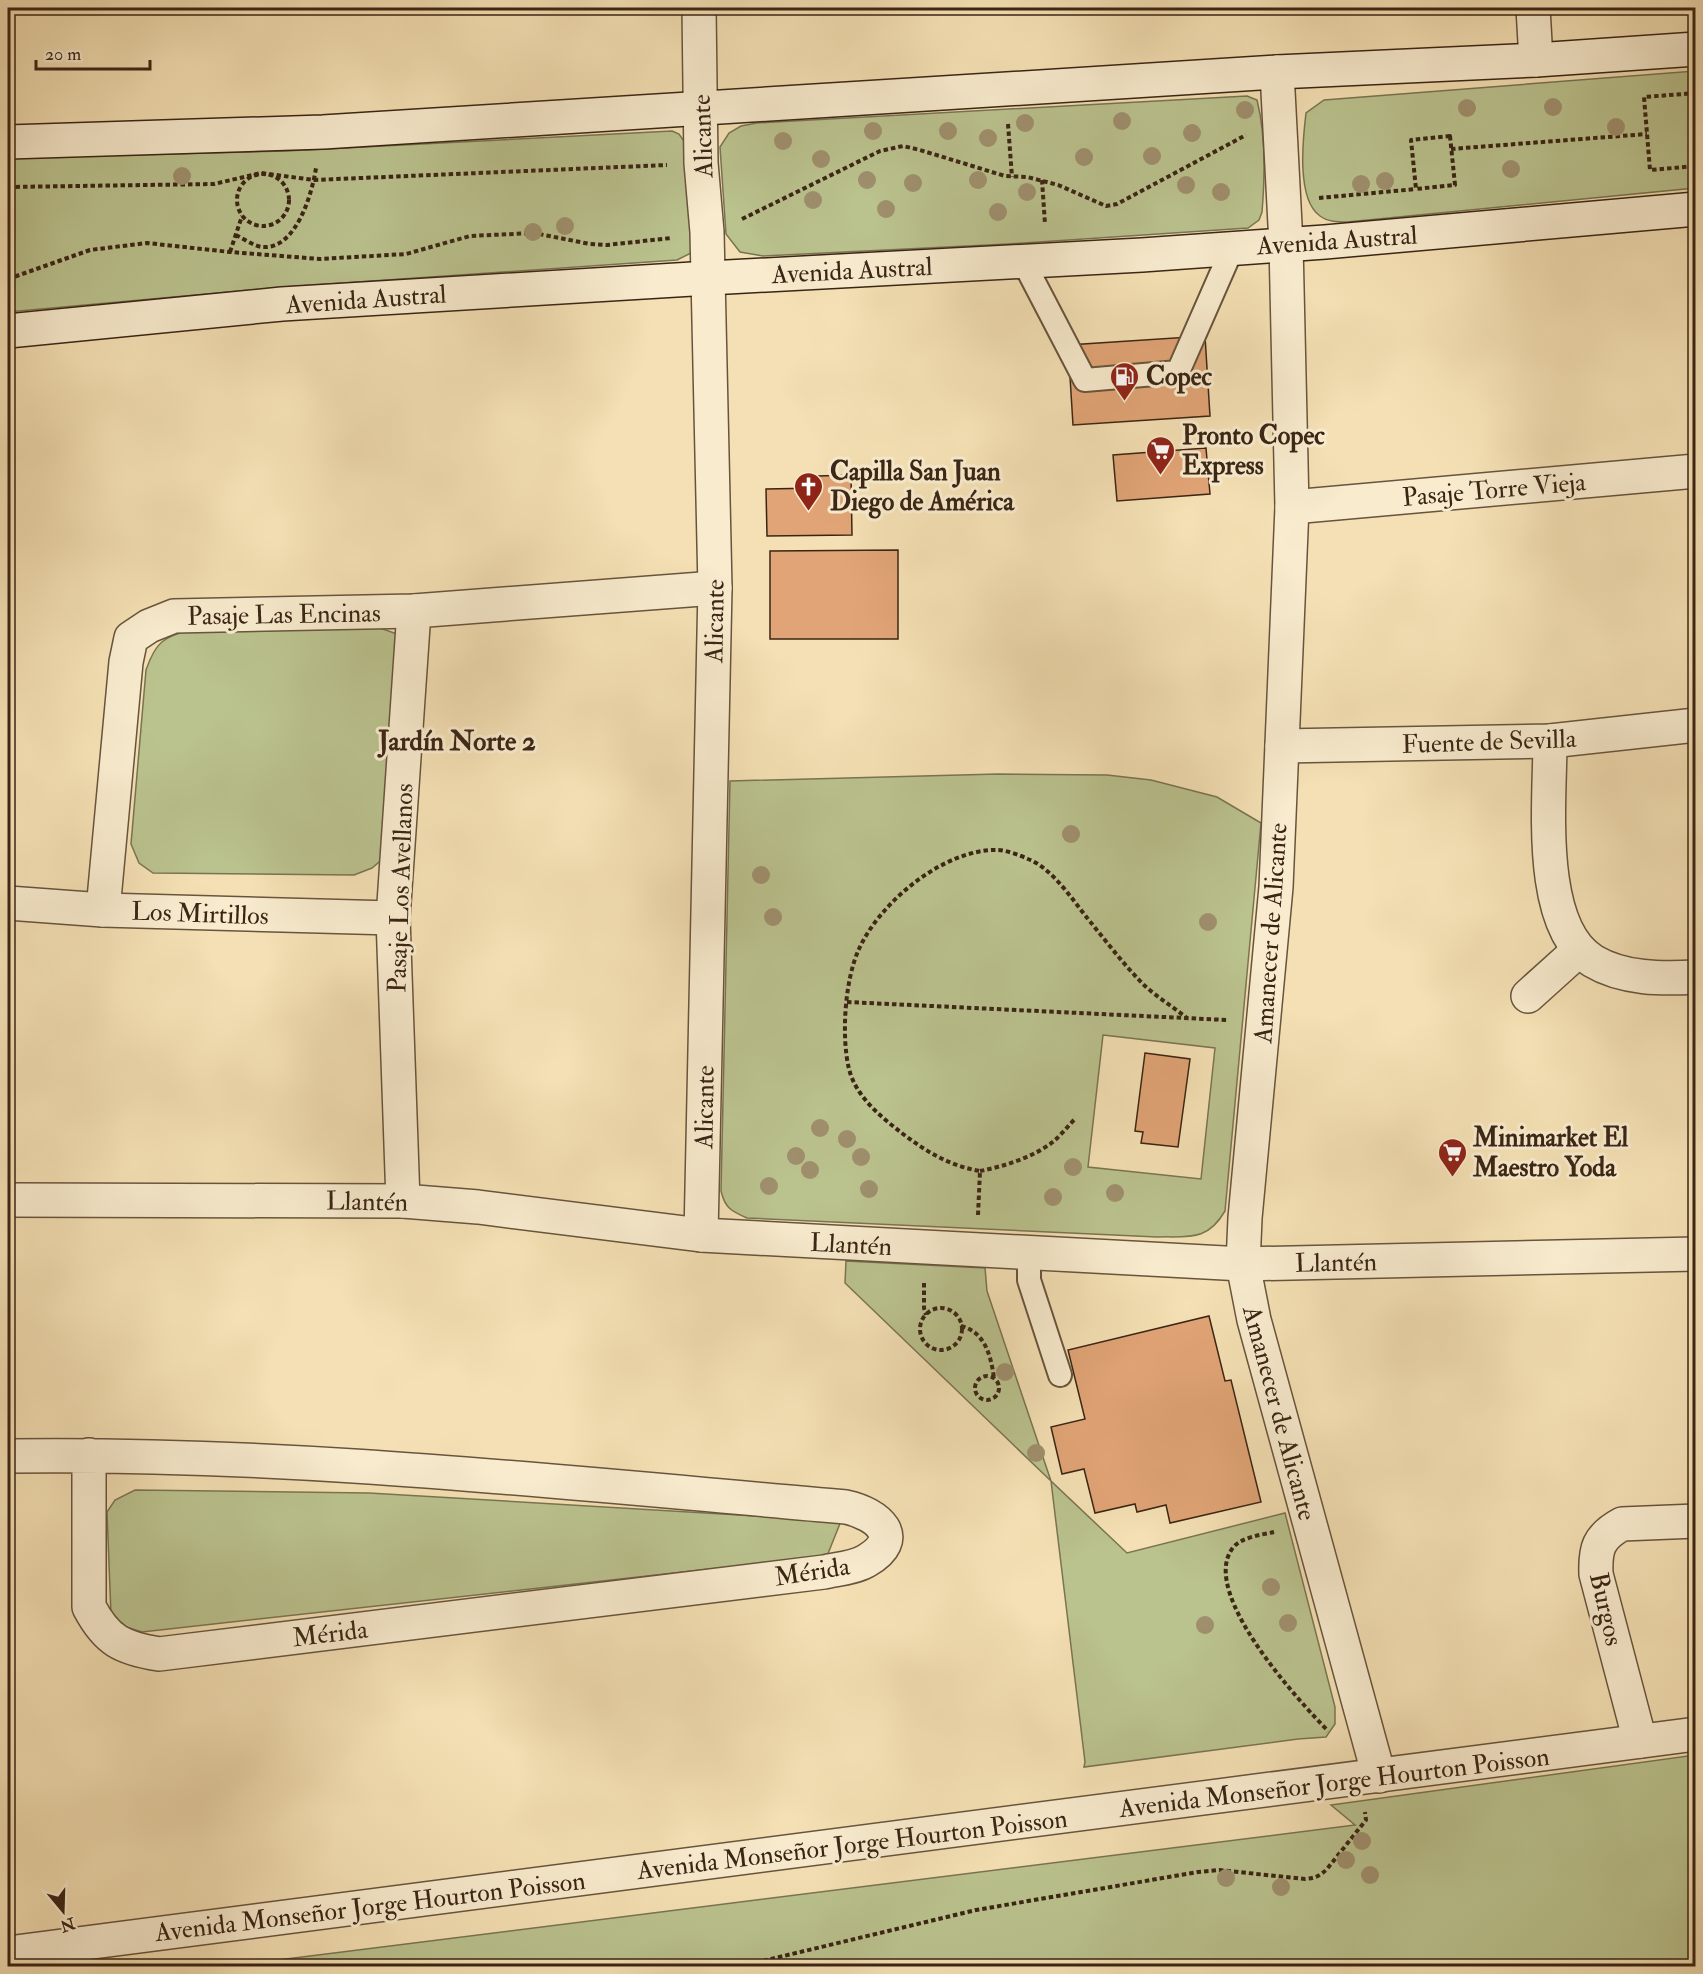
<svg xmlns="http://www.w3.org/2000/svg" width="1703" height="1974" viewBox="0 0 1703 1974" font-family="'IM FELL Double Pica',serif">
  <rect width="100%" height="100%" fill="#f4e0b4"/>
  <filter id="stains"><feTurbulence type="fractalNoise" baseFrequency=".00333" numOctaves="4"/><feColorMatrix values="0 0 0 0 .2 0 0 0 0 .09 0 0 0 0 .02 0 0 0 .5 -.17"/></filter>
  <radialGradient id="worn" r=".72"><stop offset=".6" stop-color="#630" stop-opacity="0"/><stop offset="1" stop-color="#630" stop-opacity=".3"/></radialGradient>
  <g fill="#bac28e" stroke="#7a7452" stroke-width="1.5" fill-rule="evenodd">
    <path d="M1695 71V188L1347 222C1338 222 1328 222 1320 216 1296 199 1303 138 1306 113L1324 100Z"/>
    <path d="M1247 96 1257 100C1266 135 1265 176 1262 212L1259 220 1248 228 1008 244 763 256 740 252 726 234 720 147 729 133 741 126 757 123Z"/>
    <path d="M672 131 679 134 688 147 693 237 691 253 677 260 285 287 8 312V158L286 151Z"/>
    <path d="M380 628 397 634 385 857 372 868 354 875 153 873 139 863 131 844 146 670C156 641 163 638 192 629Z"/>
    <path d="M998 774 1107 775 1151 780 1217 797 1261 823 1225 1211C1207 1242 1188 1236 1157 1237L747 1218C731 1211 725 1208 721 1191L730 781ZM1103 1035 1215 1048 1201 1179 1088 1167Z"/>
    <path d="M846 1261 985 1268 987 1291 1051 1481 1127 1553 1285 1513 1335 1707V1724L1326 1737 1298 1739 1084 1767 1085 1762 1051 1481 845 1283Z"/>
    <path d="M135 1490 369 1493 841 1521 827 1556 142 1632 126 1627 111 1615 107 1512 115 1500Z"/>
    <path d="M1695 1755V1966H230L1355 1825 1331 1805Z"/>
  </g>
  <g fill="#e1a476" stroke="#3a2515" stroke-width="1.5">
    <path d="M1205 336 1210 416 1073 425 1068 345Z"/>
    <path d="M1206 448 1210 494 1117 501 1113 455Z"/>
    <path d="M851 475 852 535 767 536 766 489 818 488V476Z"/>
    <path d="M898 550V639H770V551Z"/>
    <path d="M1145 1053 1190 1059 1178 1147 1141 1143 1143 1132 1135 1131Z"/>
    <path d="M1209 1316 1225 1381 1231 1380 1261 1502 1170 1523 1166 1505 1137 1512 1135 1504 1095 1513 1084 1469 1062 1474 1051 1427 1085 1419 1068 1350Z"/>
  </g>
  <g fill="none" stroke-linecap="round" stroke-linejoin="round">
    <defs>
      <g id="service">
        <path d="M1023 261 1085 380 1178 372 1232 249"/>
        <path d="M1029 1254V1280L1060 1375"/>
      </g>
      <g id="minor">
        <path d="M699 8 701 163 707 232 715 588 701 1235"/>
        <path d="M1533 8 1536 60"/>
        <path d="M1277 72 1286 244 1292 507 1276 887 1245 1218 1243 1264 1254 1320 1379 1776"/>
        <path d="M1292 507 1696 471"/>
        <path d="M1550 741C1550 800 1536 926 1593 961 1623 979 1662 979 1696 977"/>
        <path d="M1282 746 1550 741 1696 725"/>
        <path d="M8 903 103 910 393 918"/>
        <path d="M103 910 126 662 131 638 149 626 174 616 414 611 715 588"/>
        <path d="M1528 996 1579 950"/>
        <path d="M8 1200 403 1201 478 1207 701 1235 1243 1264 1696 1254"/>
        <path d="M403 1201 393 918 414 611"/>
        <path d="M8 1456C288 1452 567 1483 846 1507 878 1514 906 1538 866 1561 854 1568 837 1569 824 1572L159 1654C122 1648 107 1641 89 1607V1455"/>
        <path d="M1640 1741 1596 1574C1595 1549 1598 1537 1622 1524L1696 1521"/>
        <path d="M8 1953 1696 1734"/>
      </g>
      <g id="secondary">
        <path d="M8 142 323 132 1277 72 1536 60 1696 49"/>
        <path d="M8 331 282 304 709 278 1142 255 1325 242 1696 209"/>
      </g>
    </defs>
    <use href="#service" stroke="#68543d" stroke-width="26"/>
    <use href="#minor" stroke="#68543d" stroke-width="36"/>
    <use href="#secondary" stroke="#3a2515" stroke-width="36"/>
    <g stroke="#3a2515" stroke-width="4" stroke-dasharray="4.5 3" stroke-linecap="butt">
      <path d="M1696 93 1644 97 1650 170 1696 166"/>
      <path d="M1008 124 1012 177"/>
      <path d="M1450 136 1455 185 1416 189 1411 140Z"/>
      <path d="M1451 149 1647 134"/>
      <circle cx="263" cy="200" r="26"/>
      <path d="M1042 180 1045 224"/>
      <path d="M8 187 214 184 261 173 314 180 667 165"/>
      <path d="M1319 198 1416 189"/>
      <path d="M742 219 880 151 903 146 920 150 1005 176 1027 177 1058 185 1106 206 1117 204 1246 135"/>
      <path d="M236 235C244 239 254 246 262 247 296 250 312 194 316 168"/>
      <path d="M230 252 242 216"/>
      <path d="M8 279 90 250 147 243 230 252 320 259 406 254 470 236 534 233 590 244 607 245 671 238"/>
      <path d="M847 1002 1227 1020"/>
      <path d="M980 1171C1005 1166 1034 1157 1054 1141 1061 1135 1067 1127 1074 1120"/>
      <path d="M978 1215 980 1171C950 1166 927 1152 903 1134 881 1117 856 1097 849 1069 841 1036 845 979 859 949 880 902 944 849 997 850 1006 850 1019 855 1028 859 1052 868 1072 899 1088 919 1106 941 1124 965 1144 985 1157 997 1173 1007 1187 1018"/>
      <path d="M924 1283V1308L926 1315"/>
      <circle cx="941" cy="1329" r="21"/>
      <path d="M961 1326C985 1332 991 1356 994 1378"/>
      <circle cx="987" cy="1388" r="12"/>
      <path d="M1274 1532C1261 1535 1240 1537 1232 1549 1200 1594 1299 1701 1328 1731"/>
      <path d="M539 1966 579 1961 750 1964 976 1910 1198 1872 1219 1870 1305 1879C1315 1878 1320 1876 1327 1869L1366 1820 1365 1812"/>
    </g>
    <use href="#service" stroke="#f8ebce" stroke-width="22"/>
    <use href="#minor" stroke="#f8ebce" stroke-width="33"/>
    <use href="#secondary" stroke="#f8ebce" stroke-width="33"/>
  </g>
  <g fill="#9f8f6d">
    <circle cx="1553" cy="107" r="9"/>
    <circle cx="1467" cy="108" r="9"/>
    <circle cx="1245" cy="110" r="9"/>
    <circle cx="1122" cy="121" r="9"/>
    <circle cx="1025" cy="123" r="9"/>
    <circle cx="1616" cy="127" r="9"/>
    <circle cx="873" cy="131" r="9"/>
    <circle cx="948" cy="131" r="9"/>
    <circle cx="1192" cy="133" r="9"/>
    <circle cx="988" cy="138" r="9"/>
    <circle cx="783" cy="141" r="9"/>
    <circle cx="1152" cy="156" r="9"/>
    <circle cx="1084" cy="157" r="9"/>
    <circle cx="821" cy="159" r="9"/>
    <circle cx="1511" cy="169" r="9"/>
    <circle cx="182" cy="176" r="9"/>
    <circle cx="867" cy="180" r="9"/>
    <circle cx="978" cy="180" r="9"/>
    <circle cx="1385" cy="181" r="9"/>
    <circle cx="913" cy="183" r="9"/>
    <circle cx="1361" cy="184" r="9"/>
    <circle cx="1186" cy="185" r="9"/>
    <circle cx="1027" cy="192" r="9"/>
    <circle cx="1221" cy="192" r="9"/>
    <circle cx="813" cy="200" r="9"/>
    <circle cx="886" cy="209" r="9"/>
    <circle cx="998" cy="212" r="9"/>
    <circle cx="565" cy="226" r="9"/>
    <circle cx="533" cy="232" r="9"/>
    <circle cx="1071" cy="834" r="9"/>
    <circle cx="761" cy="875" r="9"/>
    <circle cx="773" cy="917" r="9"/>
    <circle cx="1208" cy="922" r="9"/>
    <circle cx="820" cy="1128" r="9"/>
    <circle cx="847" cy="1139" r="9"/>
    <circle cx="796" cy="1156" r="9"/>
    <circle cx="861" cy="1157" r="9"/>
    <circle cx="1073" cy="1167" r="9"/>
    <circle cx="810" cy="1170" r="9"/>
    <circle cx="769" cy="1186" r="9"/>
    <circle cx="869" cy="1189" r="9"/>
    <circle cx="1115" cy="1193" r="9"/>
    <circle cx="1053" cy="1197" r="9"/>
    <circle cx="1005" cy="1372" r="9"/>
    <circle cx="1036" cy="1453" r="9"/>
    <circle cx="1271" cy="1587" r="9"/>
    <circle cx="1288" cy="1623" r="9"/>
    <circle cx="1205" cy="1625" r="9"/>
    <circle cx="1362" cy="1841" r="9"/>
    <circle cx="1346" cy="1860" r="9"/>
    <circle cx="1370" cy="1875" r="9"/>
    <circle cx="1226" cy="1878" r="9"/>
    <circle cx="1281" cy="1887" r="9"/>
  </g>
  <defs>
    <symbol id="fuel-pin" viewBox="-11 -11 22 30"><path d="M0 17L-7.5 6A9.5 9.5 0 1 1 7.5 6Z" fill="#8f2418" stroke="#f8ebce"/><path d="M-5.5-6h7V0h2V4h1.3V-2.5L3-4.5l.8-.8L6-3V5H2.5V1h-1V6h-7ZM-4.2-4.7v3.2H.2V-4.7Z" fill="#fff"/></symbol>
    <symbol id="supermarket-pin" viewBox="-11 -11 22 30"><path d="M0 17L-7.5 6A9.5 9.5 0 1 1 7.5 6Z" fill="#8f2418" stroke="#f8ebce"/><path d="M-6-5.5h2.5l.6 2H6L4.5 2H-2.5L-4.4-4H-6ZM-1.5 3.2a1.3 1.3 0 1 0 .1 0ZM3 3.2a1.3 1.3 0 1 0 .1 0Z" fill="#fff"/></symbol>
    <symbol id="church-pin" viewBox="-11 -11 22 30"><path d="M0 17L-7.5 6A9.5 9.5 0 1 1 7.5 6Z" fill="#8f2418" stroke="#f8ebce"/><path d="M-1.2-6h2.4v3.5h3.3v2.4h-3.3V6h-2.4V-.1h-3.3v-2.4h3.3Z" fill="#fff"/></symbol>
  </defs>
  <g fill-rule="evenodd">
    <use href="#fuel-pin" x="1108" y="360" width="33" height="45"/>
    <use href="#supermarket-pin" x="1144" y="434" width="33" height="45"/>
    <use href="#church-pin" x="792" y="470" width="33" height="45"/>
    <use href="#supermarket-pin" x="1436" y="1136" width="33" height="45"/>
  </g>
  <g text-anchor="middle" stroke-width="6" stroke-linejoin="round" paint-order="stroke">
    <g font-size="26" fill="#3a2515" stroke="#f8ebce">
      <text transform="translate(702 136) rotate(-92)" y="9">Alicante</text>
      <text transform="translate(1337 240) rotate(-4)" y="9">Avenida Austral</text>
      <text transform="translate(852 270) rotate(-3)" y="9">Avenida Austral</text>
      <text transform="translate(366 299) rotate(-4)" y="9">Avenida Austral</text>
      <text transform="translate(1494 489) rotate(-5)" y="9">Pasaje Torre Vieja</text>
      <text transform="translate(284 614) rotate(-1)" y="9">Pasaje Las Encinas</text>
      <text transform="translate(714 621) rotate(-89)" y="9">Alicante</text>
      <text transform="translate(1489 741) rotate(-2)" y="9">Fuente de Sevilla</text>
      <text transform="translate(400 888) rotate(-88)" y="9">Pasaje Los Avellanos</text>
      <text transform="translate(200 913) rotate(2)" y="9">Los Mirtillos</text>
      <text transform="translate(1270 933) rotate(-86)" y="9">Amanecer de Alicante</text>
      <text transform="translate(704 1107) rotate(-89)" y="9">Alicante</text>
      <text transform="translate(367 1201) rotate(1)" y="9">Llantén</text>
      <text transform="translate(851 1244) rotate(3)" y="9">Llantén</text>
      <text transform="translate(1336 1262) rotate(-1)" y="9">Llantén</text>
      <text transform="translate(1280 1413) rotate(75)" y="9">Amanecer de Alicante</text>
      <text transform="translate(812 1571) rotate(-9)" y="9">Mérida</text>
      <text transform="translate(1607 1609) rotate(77)" y="9">Burgos</text>
      <text transform="translate(330 1633) rotate(-7)" y="9">Mérida</text>
      <text transform="translate(1334 1782) rotate(-7)" y="9">Avenida Monseñor Jorge Hourton Poisson</text>
      <text transform="translate(852 1844) rotate(-7)" y="9">Avenida Monseñor Jorge Hourton Poisson</text>
      <text transform="translate(370 1906) rotate(-7)" y="9">Avenida Monseñor Jorge Hourton Poisson</text>
    </g>
    <g font-size="26" font-weight="bold" fill="#3a2515" stroke="#f8ebce" text-anchor="start">
      <text x="1146" y="385">Copec</text>
      <text x="1182" y="444">Pronto Copec<tspan x="1182" dy="30">Express</tspan></text>
      <text x="830" y="480">Capilla San Juan<tspan x="830" dy="30">Diego de América</tspan></text>
      <text x="1473" y="1146">Minimarket El<tspan x="1473" dy="30">Maestro Yoda</tspan></text>
    </g>
    <g font-size="27" font-weight="bold" fill="#3a2515" stroke="#f8ebce">
      <text x="457" y="750">Jardín Norte 2</text>
    </g>
  </g>
  <rect width="1703" height="1974" fill="none" stroke="#f4e0b4" stroke-width="30"/>
  <rect x="9" y="9" width="1685" height="1956" fill="none" stroke="#3a2515" stroke-width="3"/>
  <rect x="15" y="15" width="1673" height="1944" fill="none" stroke="#3a2515" stroke-width="1.5"/>
  <g transform="translate(63 1911) rotate(161)" stroke="#f8ebce" stroke-width="4.5" paint-order="stroke">
  <path d="M0-4.5L10 22L0 15L-10 22Z" fill="#3a2515"/>
  <text y="-9" font-size="16" font-weight="bold" text-anchor="middle" fill="#3a2515">N</text>
  </g>
  <path d="M36 60v9h114v-9" fill="none" stroke="#3a2515" stroke-width="3"/>
  <text x="45" y="60" font-size="18" fill="#3a2515" stroke="#f8ebce" stroke-width="4.5" paint-order="stroke">20 m</text>
  <rect width="100%" height="100%" filter="url(#stains)"/>
  <rect width="100%" height="100%" fill="url(#worn)"/>
</svg>
